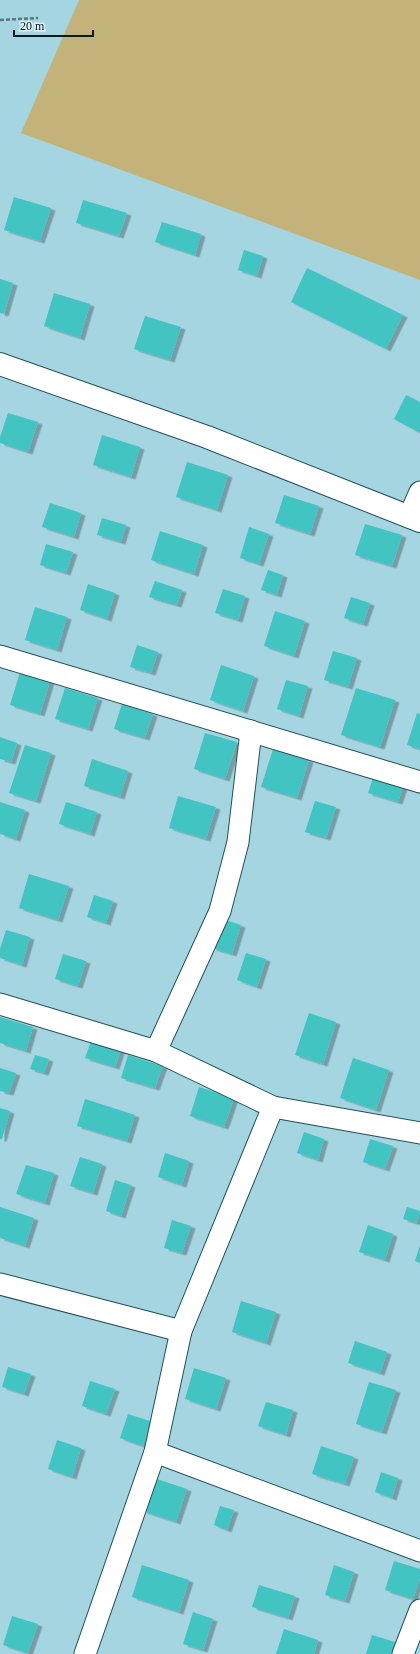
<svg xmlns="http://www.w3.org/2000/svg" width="420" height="1654" viewBox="0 0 420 1654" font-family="Georgia,serif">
  <defs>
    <filter id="shadow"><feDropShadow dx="4.5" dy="2.5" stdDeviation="0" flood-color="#0004"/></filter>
  </defs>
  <rect width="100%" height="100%" fill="#a4d5e1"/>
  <path fill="#c3b27a" d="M79 0H420V280L21 133Z"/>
  <g fill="#42c4c2" filter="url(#shadow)">
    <path d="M14 197 51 208 40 241 4 230Z"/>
    <path d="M83 200 127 213 119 236 76 223Z"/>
    <path d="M162 222 201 234 195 255 155 242Z"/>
    <path d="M244 250 263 256 257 276 238 270Z"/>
    <path d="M307 268 403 315 386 349 291 302Z"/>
    <path d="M0 279 13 283 4 314 0 313Z"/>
    <path d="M54 293 90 304 80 338 44 326Z"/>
    <path d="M145 316 181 327 170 360 134 349Z"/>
    <path d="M406 395 420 402V428L418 432 394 419Z"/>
    <path d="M8 413 38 422 28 452 0 443V437Z"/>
    <path d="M102 435 140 447 131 477 93 465Z"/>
    <path d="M187 462 228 475 217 510 176 497Z"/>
    <path d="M284 495 319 506 310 534 275 523Z"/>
    <path d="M50 503 81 513 74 537 42 527Z"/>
    <path d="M102 518 126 525 121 542 97 535Z"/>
    <path d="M365 524 402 535 392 566 355 555Z"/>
    <path d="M249 527 269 534 259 564 240 558Z"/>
    <path d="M160 531 203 545 194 574 151 560Z"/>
    <path d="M46 544 73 552 66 573 40 565Z"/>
    <path d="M268 570 283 575 277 595 261 590Z"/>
    <path d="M155 581 182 590 177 605 149 597Z"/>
    <path d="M88 584 115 593 107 619 80 610Z"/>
    <path d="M223 589 245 596 238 620 215 613Z"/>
    <path d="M351 597 370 603 363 624 344 618Z"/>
    <path d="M35 607 67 617 57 650 25 640Z"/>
    <path d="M275 611 305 621 294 656 264 646Z"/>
    <path d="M137 645 158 652 151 673 130 667Z"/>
    <path d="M333 651 357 658 348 687 324 680Z"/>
    <path d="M221 665 254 676 243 711 210 700Z"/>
    <path d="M20 672 50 681 40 714 10 705Z"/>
    <path d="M286 680 308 686 299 716 277 709Z"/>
    <path d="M65 688 98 698 88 729 55 719Z"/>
    <path d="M356 688 395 700 380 747 341 735Z"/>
    <path d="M122 704 153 714 145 738 114 729Z"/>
    <path d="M417 713 420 714V749L407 745Z"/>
    <path d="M205 733 237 742 225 779 194 769Z"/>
    <path d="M0 737 17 743 11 762 0 759Z"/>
    <path d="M25 745 51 753 36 801 9 793Z"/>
    <path d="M273 749 309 760 297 798 261 787Z"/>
    <path d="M92 759 128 771 120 797 84 786Z"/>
    <path d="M374 775 404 784 398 802 368 793Z"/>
    <path d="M178 796 216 807 206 839 169 828Z"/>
    <path d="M315 801 336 807 326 838 305 832Z"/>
    <path d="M0 802 25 810 16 839 0 834Z"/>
    <path d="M66 802 97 812 90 834 59 824Z"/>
    <path d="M29 874 69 886 58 920 19 908Z"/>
    <path d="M94 895 113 901 106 923 87 917Z"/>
    <path d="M222 919 241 925 232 954 212 948Z"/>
    <path d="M6 930 30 937 22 965 0 958V949Z"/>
    <path d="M246 953 266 959 257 987 237 980Z"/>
    <path d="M63 954 86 961 78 986 55 979Z"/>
    <path d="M309 1013 336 1022 323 1064 295 1055Z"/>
    <path d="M0 1017 33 1027 26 1051 0 1043Z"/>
    <path d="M93 1036 122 1045 115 1067 85 1058Z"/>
    <path d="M35 1055 49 1059 44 1073 30 1069Z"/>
    <path d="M128 1055 163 1066 155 1088 121 1078Z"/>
    <path d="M353 1058 389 1070 376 1110 340 1098Z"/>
    <path d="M0 1068 16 1073 9 1093 0 1091Z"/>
    <path d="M199 1087 234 1098 224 1127 190 1116Z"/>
    <path d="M85 1099 135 1115 127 1141 77 1126Z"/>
    <path d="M0 1108 10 1111 2 1139H0Z"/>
    <path d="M304 1132 324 1139 318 1160 297 1153Z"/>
    <path d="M370 1139 393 1146 385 1169 363 1162Z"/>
    <path d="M165 1153 189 1161 182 1185 158 1177Z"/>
    <path d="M80 1157 102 1164 93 1193 70 1186Z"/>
    <path d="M26 1165 54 1173 45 1203 16 1194Z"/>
    <path d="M115 1180 131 1185 121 1216 106 1211Z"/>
    <path d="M0 1207 34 1218 25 1246 0 1238Z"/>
    <path d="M407 1207 420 1211 417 1223 403 1219Z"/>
    <path d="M172 1220 191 1226 182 1253 164 1248Z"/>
    <path d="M368 1225 393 1234 385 1260 359 1252Z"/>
    <path d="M420 1245V1263L415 1261Z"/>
    <path d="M241 1301 276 1312 266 1343 232 1332Z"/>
    <path d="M355 1341 387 1352 380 1373 348 1363Z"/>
    <path d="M8 1367 31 1374 24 1394 2 1387Z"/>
    <path d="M194 1368 226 1378 216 1409 185 1399Z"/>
    <path d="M90 1381 115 1389 106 1414 82 1406Z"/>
    <path d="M369 1382 396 1390 382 1432 356 1424Z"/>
    <path d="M266 1402 293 1410 286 1435 258 1426Z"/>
    <path d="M128 1414 150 1421 143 1446 120 1438Z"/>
    <path d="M57 1440 81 1448 72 1477 48 1469Z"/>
    <path d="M321 1446 354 1457 345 1484 312 1474Z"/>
    <path d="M381 1472 398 1478 392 1498 375 1492Z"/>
    <path d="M154 1478 187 1489 176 1522 143 1511Z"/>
    <path d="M220 1506 234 1510 227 1530 214 1525Z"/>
    <path d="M394 1561 420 1569V1578L413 1599 385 1590Z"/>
    <path d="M142 1565 189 1580 179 1612 132 1597Z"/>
    <path d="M334 1565 354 1572 345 1601 325 1595Z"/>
    <path d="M259 1585 295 1596 288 1618 252 1607Z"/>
    <path d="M193 1612 213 1619 203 1650 183 1644Z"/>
    <path d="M12 1616 38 1624 28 1653 3 1645Z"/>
    <path d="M284 1629 318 1640 314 1654H276Z"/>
    <path d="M372 1635 395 1642 391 1654H366Z"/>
  </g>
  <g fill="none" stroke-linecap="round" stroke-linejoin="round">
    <defs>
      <g id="street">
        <path d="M409 517 420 492"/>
        <path d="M0 656 420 782"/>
        <path d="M0 1004 156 1051 273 1107 420 1133"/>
        <path d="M156 1051 220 911 238 842 251 731"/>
        <path d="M0 1284 181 1331"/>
        <path d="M155 1452 420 1551"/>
        <path d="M85 1654 155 1452 181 1331 273 1107"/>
        <path d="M403 1654 420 1610"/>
      </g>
      <path id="secondary" d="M0 364 207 437 420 521"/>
    </defs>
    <use href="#street" stroke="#21515b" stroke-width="23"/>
    <use href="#secondary" stroke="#21515b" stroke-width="24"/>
    <path stroke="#577981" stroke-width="2.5" stroke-dasharray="4 2" stroke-linecap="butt" d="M0 20 38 18"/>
    <use href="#street" stroke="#fff" stroke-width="21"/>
    <use href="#secondary" stroke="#fff" stroke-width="22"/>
  </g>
  <path d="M14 30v6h79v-6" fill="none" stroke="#081b20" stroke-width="2"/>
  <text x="20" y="30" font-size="12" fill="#081b20" stroke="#d9f1f7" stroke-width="3" paint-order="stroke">20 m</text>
</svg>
